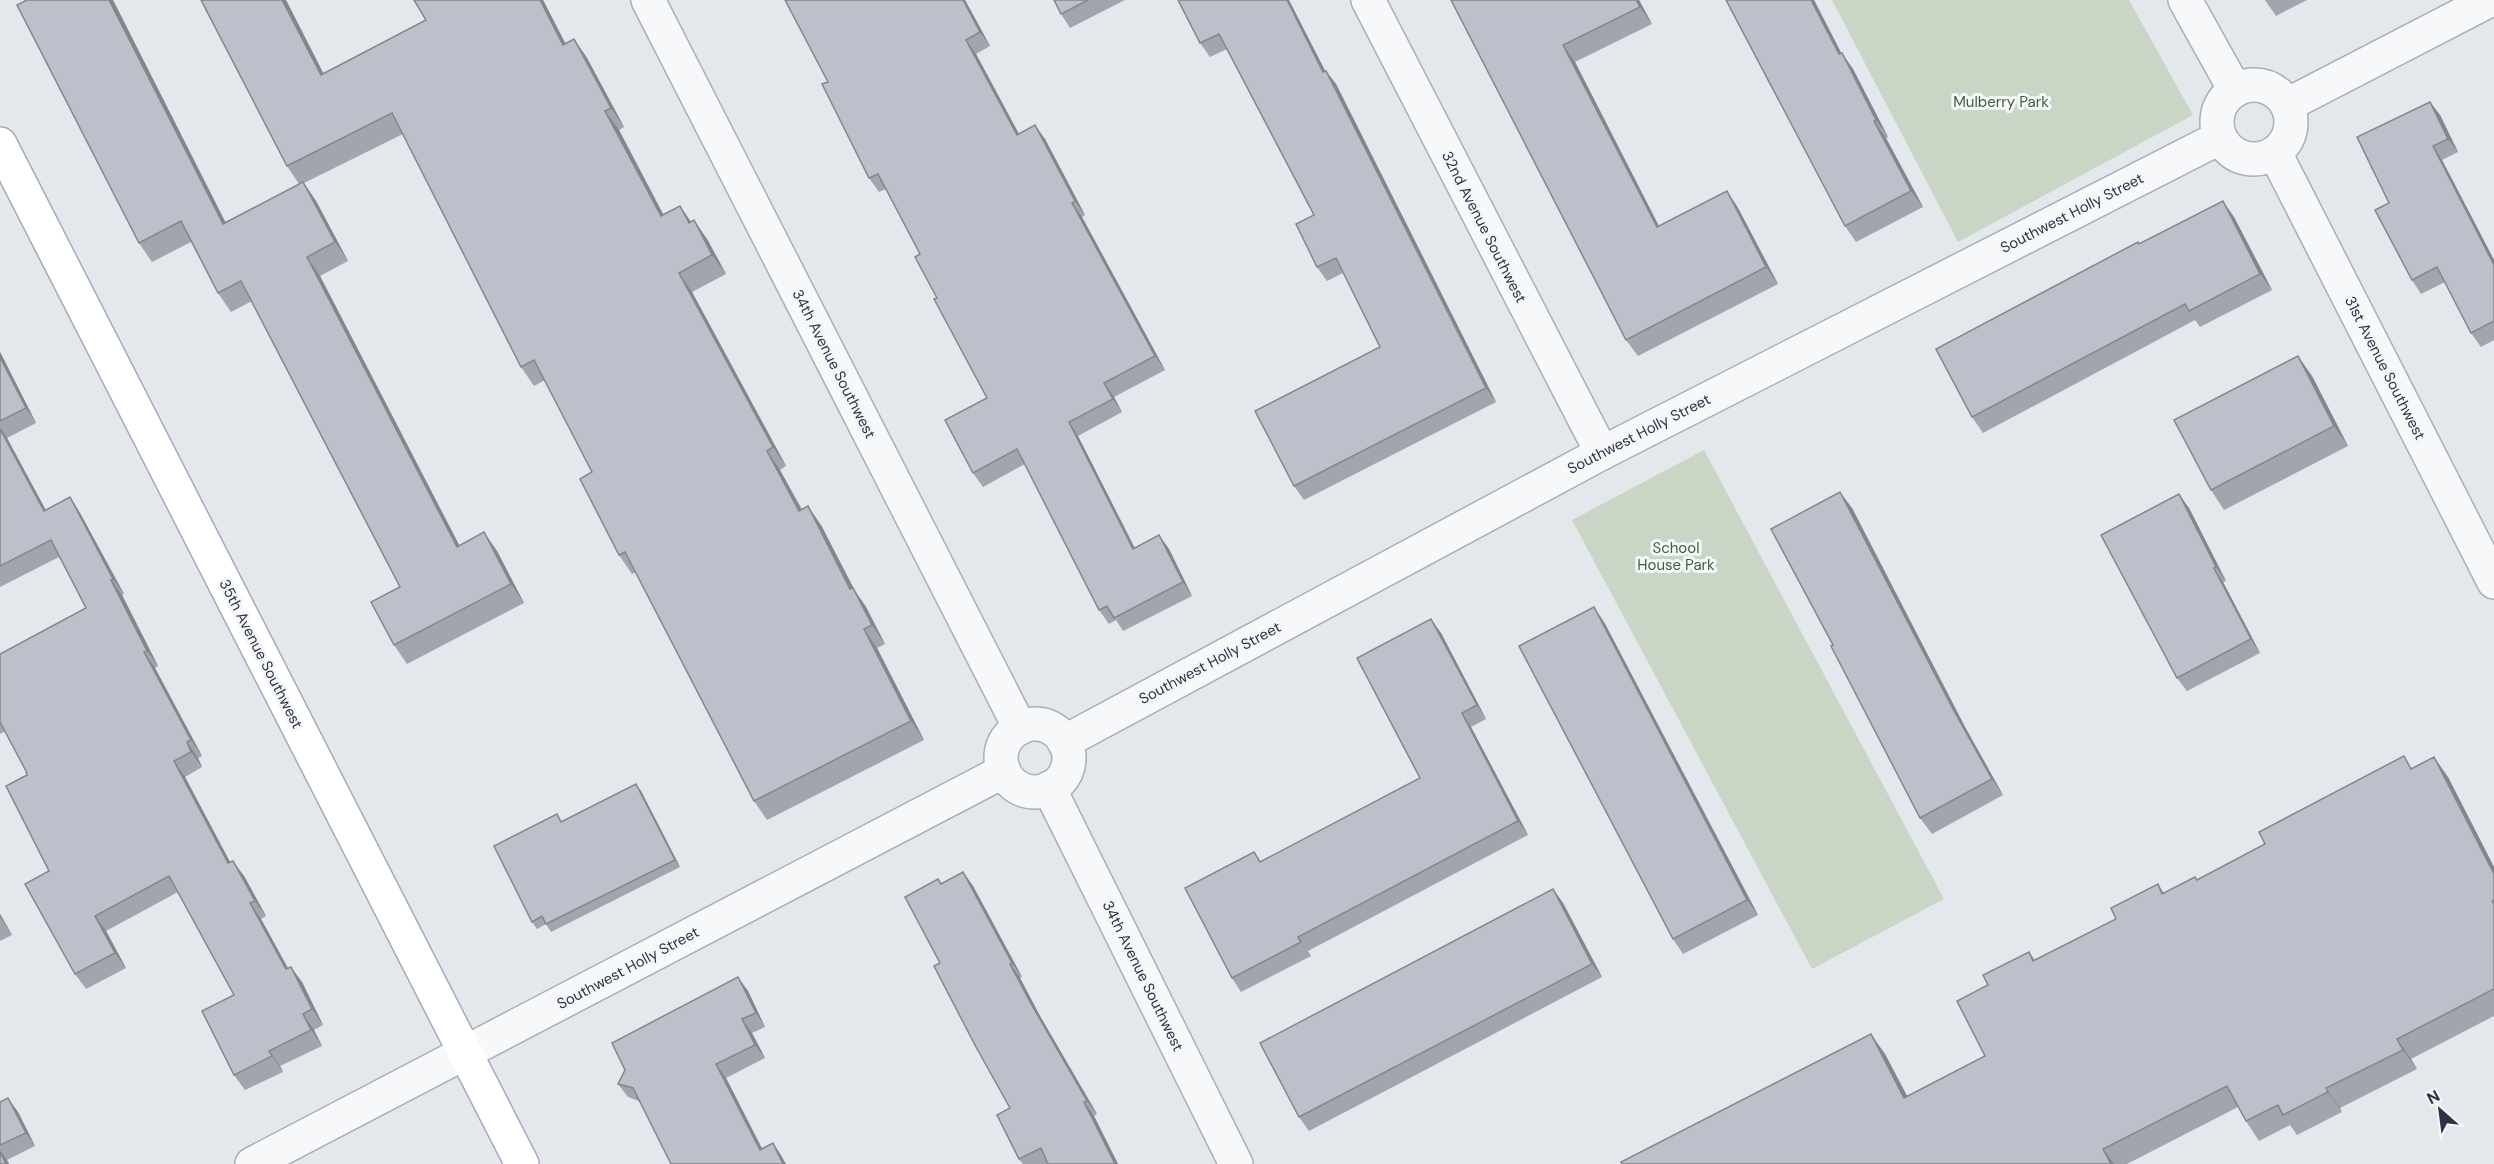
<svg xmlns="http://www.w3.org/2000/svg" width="2494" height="1164" viewBox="0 0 2494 1164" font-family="'DM Sans',sans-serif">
  <rect width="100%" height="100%" fill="#e4e7ec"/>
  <g fill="#c9d6c5">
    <path d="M1832 0H2129L2193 115 1958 242Z"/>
    <path d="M1704 450 1944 899 1812 969 1572 520Z"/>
  </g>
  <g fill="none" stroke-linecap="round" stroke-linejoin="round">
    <defs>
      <g id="minor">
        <path d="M648 0 1020 728"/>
        <path d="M1368 0 1602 453"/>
        <path d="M2185 0 2235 90"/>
        <circle cx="2254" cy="122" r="37"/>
        <path d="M2287 105 2490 0"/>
        <path d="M2275 153 2494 582"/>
        <circle cx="1035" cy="758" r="34"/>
        <path d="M1064 742 1602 453 2219 138"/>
        <path d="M1049 788 1236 1164"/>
        <path d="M252 1164 1004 771"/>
      </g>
      <path id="major" d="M0 144 522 1164"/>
    </defs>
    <use href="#minor" stroke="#a9aeb7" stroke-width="36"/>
    <use href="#major" stroke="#a3abb8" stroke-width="36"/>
    <use href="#minor" stroke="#f7f8fa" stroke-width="33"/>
    <use href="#major" stroke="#fff" stroke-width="33"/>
  </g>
  <g fill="#a1a5ae">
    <path d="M113 0 225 222 299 184 287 166 201 0H286L323 73 426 20 414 0H543L565 43 574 39 587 58 624 127 619 130 663 214 680 206 691 222 707 239 726 274 692 292 786 466 780 470 802 509 821 525 855 591 866 607 885 644 877 648 924 740 767 820 754 801 636 572 632 574 619 555 592 472 545 380 534 386 521 367 403 134 304 183 316 201 348 261 320 276 459 545 497 551 524 603 407 664 394 645 400 587 252 301 231 312 218 293 191 242 152 262 139 243Z"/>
    <path d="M785 0H965L990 46 976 54 1019 134 1045 139 1085 215 1082 217 1165 370 1114 397 1122 412 1078 436 1135 548 1169 549 1192 596 1123 631 1116 620 1109 624 1099 610 1025 464 983 487 973 473 987 398 937 298 920 254 886 189 879 192 869 178 828 82Z"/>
    <path d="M1054 0H1125L1070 28 1061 14Z"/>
    <path d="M1178 0 1325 71 1336 84 1496 402 1304 500 1294 486 1380 347 1343 273 1327 281 1317 267 1314 215 1227 49 1210 57 1200 43Z"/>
    <path d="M1451 0H1639L1652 24 1575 62 1659 226 1727 191 1738 208 1778 284 1638 356 1626 340Z"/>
    <path d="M1726 0H1814L1841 53 1853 69 1888 137 1886 138 1923 207 1856 242 1845 226Z"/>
    <path d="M2265 0H2307L2276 16Z"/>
    <path d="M2430 102 2440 115 2458 152 2442 160 2494 260V340L2481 347 2471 333 2445 282 2421 294 2412 280Z"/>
    <path d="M2234 217 2272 290 2200 327 2195 320 1983 433 1972 417 2139 244Z"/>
    <path d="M0 352 36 423 7 438 46 510 70 497 80 513 124 594 122 595 158 666 155 668 202 756 198 758 202 767 185 777 230 862 244 876 266 916 261 919 288 968 302 982 323 1025 314 1030 322 1046 280 1066 283 1072 245 1090 234 1075V995L178 892 106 931 126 968 86 989 75 974 49 871 26 771 5 731 0 734V654L86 608 59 557 0 587Z"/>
    <path d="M2312 376 2348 446 2224 510 2211 490Z"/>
    <path d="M1852 508 1965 727 2003 795 1932 834 1920 818 1833 645Z"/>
    <path d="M2189 508 2226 581 2223 582 2260 653 2187 691 2177 678Z"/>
    <path d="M1604 622 1758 915 1683 954 1673 939Z"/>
    <path d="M1441 633 1486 719 1471 727 1528 835 1308 951 1311 956 1241 992 1232 978 1420 778Z"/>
    <path d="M2413 768 2448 777 2494 867V1016L2411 1059 2417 1069 2340 1108 2342 1112 2297 1135 2290 1125 2259 1141 2246 1121 2238 1107 2127 1164H1622L1885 1054 1907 1096 1985 1056 1988 985 2029 952 2035 960 2116 919 2158 884 2164 893 2197 880Z"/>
    <path d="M641 791 680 867 551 932 546 924 537 929 532 922 562 821Z"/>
    <path d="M963 872 973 886 1022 977 1020 978 1040 1016 1097 1114 1094 1116 1118 1164H1023L1019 1159 1010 1108 940 963 938 879 941 884Z"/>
    <path d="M1553 889 1563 903 1602 977 1309 1131 1299 1117Z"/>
    <path d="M0 914 12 935 0 941Z"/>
    <path d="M748 991 765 1027 752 1033 765 1058 726 1078 762 1148 773 1143 782 1157 639 1101 628 1097 618 1084Z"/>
    <path d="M0 1102 18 1112 35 1146 7 1160 9 1164H0Z"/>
  </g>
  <g fill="#83868d">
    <path d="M109 0H113L236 243 223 224Z"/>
    <path d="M282 0H286L334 94 321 75Z"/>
    <path d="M540 0H543L576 64 563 45Z"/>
    <path d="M963 0H965L990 46 980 32Z"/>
    <path d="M1287 0H1289L1333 86 1323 72Z"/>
    <path d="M1636 0H1639L1652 24 1640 7Z"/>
    <path d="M1811 0H1814L1848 66 1842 53 1853 69 1888 137 1876 120 1839 54Z"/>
    <path d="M574 39 587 58 624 127 611 108Z"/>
    <path d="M966 40 976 54 1027 149 1017 135Z"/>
    <path d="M1563 45 1575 62 1668 244 1657 227Z"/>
    <path d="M1326 71 1336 84 1496 402 1486 388Z"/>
    <path d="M2430 102 2440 115 2458 152 2448 139Z"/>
    <path d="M605 111 619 130 674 235 661 216Z"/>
    <path d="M1874 121 1886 138 1923 207 1911 191Z"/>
    <path d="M1035 125 1045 139 1085 215 1075 201Z"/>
    <path d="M2433 146 2442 160 2494 260V265Z"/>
    <path d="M303 182 316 201 348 261 335 242Z"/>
    <path d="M1727 191 1738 208 1778 284 1766 267Z"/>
    <path d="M2223 201 2234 217 2272 290 2260 274Z"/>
    <path d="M1072 203 1082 217 1165 370 1155 356Z"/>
    <path d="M680 206 693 225 689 223Z"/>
    <path d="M694 220 707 239 726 274 712 255Z"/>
    <path d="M307 257 320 276 470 566 457 547Z"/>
    <path d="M679 273 692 292 786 466 773 447Z"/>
    <path d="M0 352 36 423 26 408 0 357Z"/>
    <path d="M2298 356 2312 376 2348 446 2334 426Z"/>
    <path d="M1104 383 1114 397 1122 412 1113 399Z"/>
    <path d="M1069 422 1078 436 1142 563 1133 549Z"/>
    <path d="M0 427 7 438 54 526 44 511Z"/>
    <path d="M767 451 780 470 812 530 799 511Z"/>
    <path d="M1840 492 1852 508 1965 727 2003 795 1992 779 1954 711Z"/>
    <path d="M2179 494 2189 508 2226 581 2216 567Z"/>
    <path d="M70 497 80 513 124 594 113 579Z"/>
    <path d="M808 506 821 525 855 591 866 607 885 644 872 625 850 589Z"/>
    <path d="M484 532 497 551 524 603 511 584Z"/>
    <path d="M1159 535 1169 549 1192 596 1183 582Z"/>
    <path d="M2214 568 2223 582 2260 653 2251 639Z"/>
    <path d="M111 580 122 595 158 666 147 651Z"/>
    <path d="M1594 607 1604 622 1758 915 1747 900Z"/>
    <path d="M1431 619 1441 633 1486 719 1477 705Z"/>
    <path d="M864 629 877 648 924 740 911 721Z"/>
    <path d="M144 652 155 668 202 756 191 740Z"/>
    <path d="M1462 713 1471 727 1528 835 1518 821Z"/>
    <path d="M187 742 198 758 202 767 191 752Z"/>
    <path d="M2434 757 2448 777 2494 867V874Z"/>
    <path d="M174 761 185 777 239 879 228 863Z"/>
    <path d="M636 784 641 791 680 867 675 860Z"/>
    <path d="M233 861 244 876 266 916 255 901Z"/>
    <path d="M963 872 973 886 1022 977 1012 963Z"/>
    <path d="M1553 889 1563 903 1602 977 1592 964Z"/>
    <path d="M250 903 261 919 297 985 286 969Z"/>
    <path d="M0 914 12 935 0 917Z"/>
    <path d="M95 916 106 931 126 968 115 953Z"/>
    <path d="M1010 964 1020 978 1040 1016 1097 1114 1087 1101 1030 1002Z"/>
    <path d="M291 967 302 982 323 1025 312 1009Z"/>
    <path d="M738 977 748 991 765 1027 756 1013Z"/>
    <path d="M303 1014 314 1030 322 1046 311 1030Z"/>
    <path d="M742 1019 752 1033 765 1058 755 1045Z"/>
    <path d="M1871 1034 1885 1054 1918 1117 1904 1098Z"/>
    <path d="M2397 1039 2411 1059 2417 1069 2403 1050Z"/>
    <path d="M269 1051 280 1066 283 1072 272 1056Z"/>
    <path d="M716 1064 726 1078 769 1163 760 1150Z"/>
    <path d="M2326 1088 2340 1108 2342 1112 2328 1092Z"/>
    <path d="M8 1098 18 1112 35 1146 26 1133Z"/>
    <path d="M1084 1102 1094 1116 1118 1164H1115Z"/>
    <path d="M773 1143 782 1157 786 1164H783Z"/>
    <path d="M2103 1149 2114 1164H2111Z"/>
    <path d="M0 1150 7 1160 9 1164H6Z"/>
  </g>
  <g fill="#bbc0ca" stroke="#83868d" stroke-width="1.5">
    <path d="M27 0H109L223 224 303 182 335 242 307 257 457 547 484 532 511 584 394 645 371 602 400 587 241 281 218 293 181 221 139 243 17 5Z"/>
    <path d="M201 0H282L321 75 426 20 414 0H540L563 45 574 39 611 108 605 111 661 216 680 206 689 223 694 220 712 255 679 273 773 447 767 451 799 511 808 506 850 589 853 588 872 625 864 629 911 721 754 801 625 552 619 555 580 479 592 472 534 360 521 367 392 113 287 166Z"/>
    <path d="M785 0H963L980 32 966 40 1017 135 1035 125 1075 201 1072 203 1155 356 1104 383 1113 399 1069 422 1133 549 1159 535 1183 582 1114 618 1107 606 1099 610 1017 449 973 473 945 420 987 398 934 299 937 298 915 257 920 254 878 174 869 178 822 84 828 82Z"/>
    <path d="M1054 0H1088L1061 14Z"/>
    <path d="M1178 0H1287L1323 72 1326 71 1486 388 1294 486 1255 411 1380 347 1336 258 1317 267 1296 224 1314 215 1219 34 1200 43Z"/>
    <path d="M1451 0H1636L1640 7 1563 45 1657 227 1727 191 1766 267 1626 340Z"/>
    <path d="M1726 0H1811L1839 54 1842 53 1876 120 1874 121 1911 191 1845 226Z"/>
    <path d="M2430 102 2448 139 2433 146 2494 265V321L2471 333 2437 267 2412 280 2375 210 2389 203 2357 137Z"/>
    <path d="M2223 201 2260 274 2189 311 2185 304 1972 417 1936 349 2138 242 2139 244Z"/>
    <path d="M2298 356 2334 426 2211 490 2174 420Z"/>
    <path d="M0 357 26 408 0 421Z"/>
    <path d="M0 429 44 511 70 497 113 579 111 580 147 651 144 652 191 740 187 742 191 752 174 761 228 863 233 861 255 901 250 903 286 969 291 967 312 1009 303 1014 311 1030 269 1051 272 1056 234 1075 202 1011 234 995 169 876 95 916 115 953 75 974 25 884 49 871 6 786 27 775 26 771 0 722V654L86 608 51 540 0 566Z"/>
    <path d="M1840 492 1954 711 1992 779 1920 818 1831 646 1833 645 1771 529Z"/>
    <path d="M2179 494 2216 567 2214 568 2251 639 2177 678 2101 535Z"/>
    <path d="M1594 607 1747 900 1673 939 1519 646Z"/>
    <path d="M1431 619 1477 705 1462 713 1518 821 1298 937 1301 942 1232 978 1185 888 1254 852 1260 862 1420 778 1357 658Z"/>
    <path d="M2404 756 2411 769 2434 757 2494 874V900L2492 901 2494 904V989L2397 1039 2403 1050 2326 1088 2328 1092 2283 1115 2278 1105 2246 1121 2227 1086 2103 1149 2111 1164H1622L1621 1162 1871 1034 1904 1098 1985 1056 1957 1001 1988 985 1983 975 2029 952 2033 961 2116 919 2111 908 2158 884 2162 894 2195 877 2197 880 2265 844 2259 832Z"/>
    <path d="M636 784 675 860 546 924 542 916 532 922 494 846 557 814 561 822Z"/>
    <path d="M963 872 1012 963 1010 964 1030 1002 1087 1101 1084 1102 1115 1164H1048L1041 1148 1019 1159 997 1115 1010 1108 976 1047 934 966 940 963 905 897 938 879 941 884Z"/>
    <path d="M1553 889 1592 964 1299 1117 1260 1043Z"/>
    <path d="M738 977 756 1013 742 1019 755 1045 716 1064 760 1150 773 1143 783 1164H671L633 1088 618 1084 625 1070 612 1043Z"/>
    <path d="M8 1098 26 1133 0 1145V1102Z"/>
    <path d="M0 1152 6 1164H0Z"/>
  </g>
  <g text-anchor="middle" stroke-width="6" stroke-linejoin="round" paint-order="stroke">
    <g font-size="15" fill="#3f6138" stroke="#f4f6f9">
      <text x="2001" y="107">Mulberry Park</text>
      <text x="1676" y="553">School<tspan x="1676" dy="17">House Park</tspan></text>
    </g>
    <g font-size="15" fill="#2b3445" stroke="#f4f6f9">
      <text transform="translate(2072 213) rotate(-27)" y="5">Southwest Holly Street</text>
      <text transform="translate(1484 227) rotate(63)" y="5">32nd Avenue Southwest</text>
      <text transform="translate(834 364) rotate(63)" y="5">34th Avenue Southwest</text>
      <text transform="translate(2385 368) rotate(63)" y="5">31st Avenue Southwest</text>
      <text transform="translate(1639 434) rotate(-27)" y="5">Southwest Holly Street</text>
      <text transform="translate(261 654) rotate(63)" y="5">35th Avenue Southwest</text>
      <text transform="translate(1210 663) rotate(-28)" y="5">Southwest Holly Street</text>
      <text transform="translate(628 968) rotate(-28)" y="5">Southwest Holly Street</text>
      <text transform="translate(1143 976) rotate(64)" y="5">34th Avenue Southwest</text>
    </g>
  </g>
  <g transform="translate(2440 1110) rotate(332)" stroke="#f4f6f9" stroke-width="4.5" paint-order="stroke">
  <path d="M0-4.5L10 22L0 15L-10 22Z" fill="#2b3445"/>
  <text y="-9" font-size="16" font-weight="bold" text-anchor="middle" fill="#2b3445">N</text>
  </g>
</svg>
